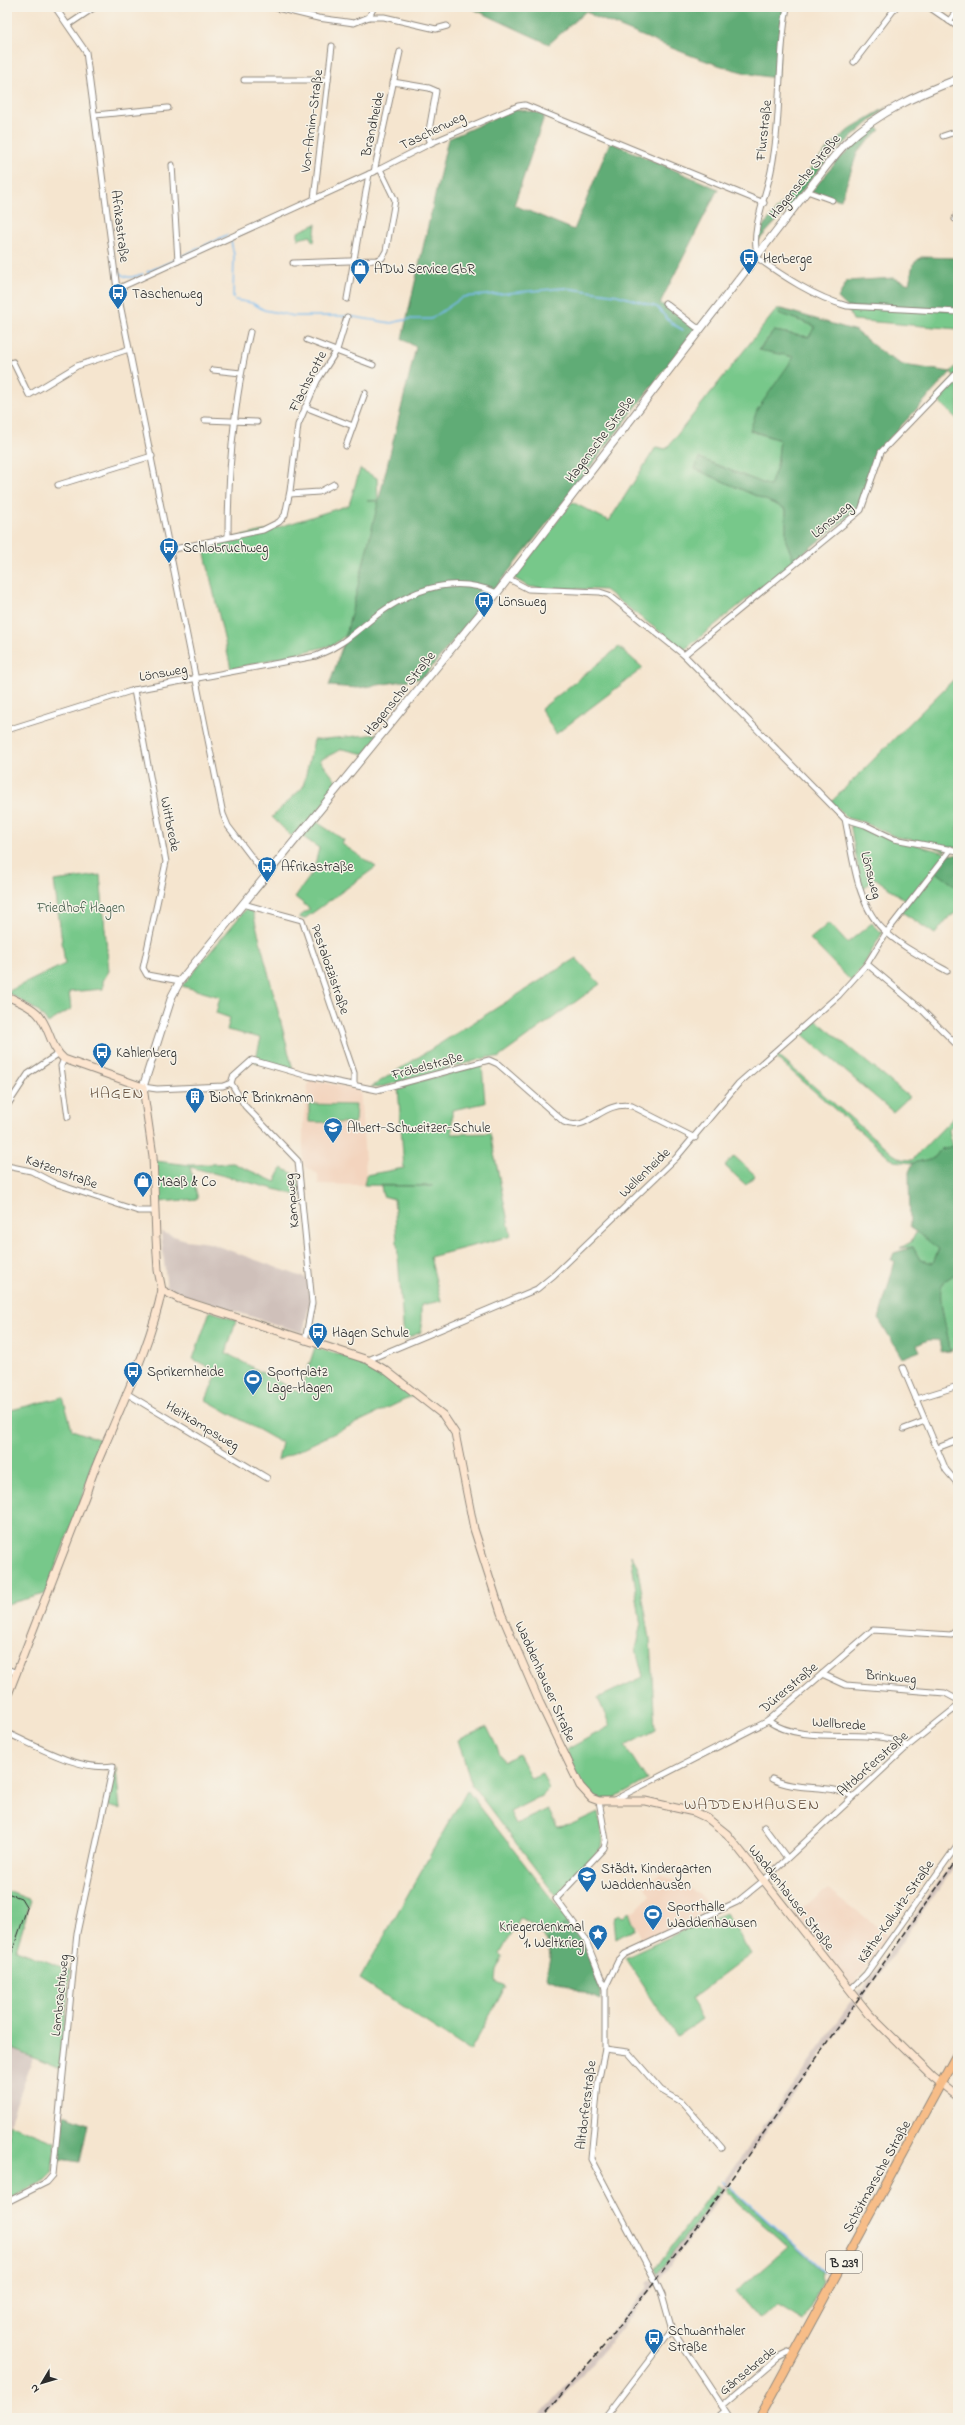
<svg xmlns="http://www.w3.org/2000/svg" width="965" height="2425" viewBox="0 0 965 2425" font-family="'Indie Flower',sans-serif">
  <rect width="100%" height="100%" fill="#f7f3e8"/>
  <filter id="ink" filterUnits="userSpaceOnUse"><feTurbulence type="fractalNoise" baseFrequency=".025" numOctaves="2"/><feDisplacementMap in="SourceGraphic" scale="8" xChannelSelector="R" yChannelSelector="G"/><feConvolveMatrix kernelMatrix="1 2 1 2 8 2 1 2 1" color-interpolation-filters="sRGB"/></filter>
  <filter id="wash" filterUnits="userSpaceOnUse"><feTurbulence type="fractalNoise" baseFrequency=".012" numOctaves="4" result="noise"/><feDisplacementMap in="SourceGraphic" scale="16" xChannelSelector="R" yChannelSelector="G"/><feGaussianBlur stdDeviation="0.9" result="paint"/><feColorMatrix in="noise" values="0 0 0 0 0 0 0 0 0 0 0 0 0 0 0 0 0 1.4 0 .05"/><feComposite in="paint" operator="in"/></filter>
  <g filter="url(#wash)">
    <rect width="100%" height="100%" fill="#f5e5cf"/>
    <g fill="#f3d4be">
      <path d="M309 1080 360 1089 366 1175 364 1185 318 1184V1174L303 1165V1122Z"/>
      <path d="M660 1874 700 1894 710 1910 643 1941 629 1912 635 1911 650 1895 645 1887Z"/>
      <path d="M828 1889 889 1937 851 1988 793 1914Z"/>
    </g>
    <g fill="#cfc0ba">
      <path d="M161 1232 186 1240 209 1243 308 1279 310 1302 303 1333 167 1290Z"/>
      <path d="M958 1854V1862L861 2000 856 1995 860 1988 863 1989Z"/>
      <path d="M854 1999 858 2004 659 2281 656 2276Z"/>
      <path d="M7 2047 33 2058 7 2129Z"/>
      <path d="M651 2279 655 2286 610 2343 545 2418H537L607 2338 648 2287 647 2283Z"/>
    </g>
    <g fill="#77c88a" stroke="#517a5a">
      <path d="M316 224 314 242 312 241 311 236 298 239V232Z"/>
      <path d="M847 307 958 310V329L853 320Z"/>
      <path d="M777 309H782L778 313 815 326 809 337 774 331 759 349 794 357 750 431 780 440 777 466 770 486 699 458 695 469 786 509V541L794 561 684 650 605 590 529 587 514 578 572 502 609 521 656 447 666 449Z"/>
      <path d="M958 364V374L955 377 958 380V420L935 398 955 377 951 372Z"/>
      <path d="M360 469 377 478 378 500 367 501H379L346 635 333 645 231 669 203 545 273 529 349 505Z"/>
      <path d="M619 647 643 668 556 734 541 709Z"/>
      <path d="M958 675V848L949 846 945 851 924 842 896 837 863 822 847 818 831 802Z"/>
      <path d="M379 734 365 754 342 749 320 760 339 785 315 814 318 823 344 840 342 844 376 867 304 919 299 917 310 909 295 897 313 872 319 848 296 832 291 836 272 817 303 787 314 740Z"/>
      <path d="M850 823 865 827 892 838 949 854 936 871 958 888V911L947 919 935 934 899 910 905 900 875 878 862 890Z"/>
      <path d="M100 875 109 971 103 981V989L69 992 71 1009 48 1023 38 1011 7 992 65 964 54 881Z"/>
      <path d="M246 909H252L293 1070 255 1062 261 1038 227 1030 230 1018 216 1013 220 997 182 986Z"/>
      <path d="M829 923 847 943 872 923 882 933 863 966 851 981 810 939Z"/>
      <path d="M576 958 600 984 498 1058 489 1057 377 1088 371 1087Z"/>
      <path d="M816 1020 909 1097 893 1112 801 1033Z"/>
      <path d="M776 1054 893 1154 901 1159 912 1160 958 1113V1119L949 1129 952 1147 941 1149 934 1158 913 1163 894 1161 774 1056Z"/>
      <path d="M482 1065 485 1103 452 1110V1134L490 1133 511 1236 430 1257 441 1301 421 1305V1332L404 1340 394 1199 383 1196 381 1186H433L364 1185 366 1175 404 1168 398 1087Z"/>
      <path d="M309 1104 356 1105 355 1123 309 1122Z"/>
      <path d="M734 1156 755 1175 746 1185 725 1166Z"/>
      <path d="M156 1161 190 1165 233 1163 275 1182 282 1168 298 1176 301 1196 190 1167 198 1199 159 1202Z"/>
      <path d="M917 1231 939 1248 933 1263 920 1260 913 1247 900 1248 911 1242Z"/>
      <path d="M958 1272V1347L950 1351C949 1335 935 1294 943 1283 946 1279 954 1275 958 1272Z"/>
      <path d="M210 1311 236 1320 226 1353 300 1393 315 1347 361 1361 386 1374 415 1395 278 1460 282 1443 206 1400 218 1372 193 1359Z"/>
      <path d="M63 1397 72 1430 104 1441 91 1465 84 1492 45 1594 7 1604V1411Z"/>
      <path d="M631 1555 637 1565 650 1639 655 1730 625 1746 647 1780C636 1786 625 1794 613 1798 585 1807 575 1769 566 1750L610 1726 598 1698 643 1677 636 1649 641 1627Z"/>
      <path d="M487 1727 504 1762 518 1754 531 1778 542 1773 549 1789 543 1795 510 1812 516 1824 548 1809 557 1827 570 1825 598 1812 603 1840 602 1847 556 1896 472 1785 458 1740Z"/>
      <path d="M116 1768 120 1809 108 1806Z"/>
      <path d="M467 1790 568 1920 547 1941 533 1925 520 1918 500 1954 503 1956 496 1970 495 1981 506 1986 470 2051 360 1979Z"/>
      <path d="M7 1891 31 1900 16 1950 70 1970 61 2069 7 2047Z"/>
      <path d="M629 1912 635 1928 616 1939 614 1918 618 1914 623 1917Z"/>
      <path d="M726 1913 751 1954 690 2000 702 2019 677 2037 625 1958 693 1926Z"/>
      <path d="M9 2124 55 2142 52 2174 46 2180 7 2200Z"/>
      <path d="M717 2184 721 2188 657 2275 655 2270Z"/>
      <path d="M728 2187 822 2271 821 2276 823 2281 803 2321 777 2305 760 2320 736 2292 788 2247 726 2191Z"/>
    </g>
    <g fill="#61ac76" stroke="#466c50">
      <path d="M469 7H785L780 29 778 78C723 74 648 37 595 17L586 11 549 44Z"/>
      <path d="M887 107 832 154 784 213 758 241 759 231 828 148 851 128Z"/>
      <path d="M515 109 545 114 514 205 574 230 610 142 718 189 660 303 696 328 549 521 423 678 358 688 329 686 346 635 416 347 402 339 448 139Z"/>
      <path d="M876 126 880 130 858 151 841 200 811 192 837 161Z"/>
      <path d="M921 257 958 258V310L847 307 838 298 847 281 894 278 909 284 913 264Z"/>
      <path d="M782 309 856 331 885 355 903 365 951 372 877 452 858 509 794 561 786 541V509L695 469 699 458 770 486 777 466 780 440 750 430 757 410 794 357 759 350 774 331 809 337 815 326 778 313Z"/>
      <path d="M949 854 958 855V888L935 871Z"/>
      <path d="M958 1145V1272C954 1275 946 1279 943 1283 935 1294 949 1335 950 1351L941 1352 939 1340H928L917 1345 920 1351 902 1358 879 1319 895 1261 891 1260 894 1253 913 1247 920 1260 933 1263 939 1249 910 1227 909 1172 913 1163 934 1158 941 1149Z"/>
      <path d="M568 1920 582 1938 601 1992V2000L546 1977 550 1956 547 1941Z"/>
      <path d="M64 2115 88 2124 80 2162 59 2159Z"/>
    </g>
    <g fill="none" stroke-linecap="round" stroke-linejoin="round">
      <g stroke="#7bbcf0" stroke-width="1.5">
        <path d="M231 241 234 255 233 298"/>
        <path d="M180 257 227 235"/>
        <path d="M119 272C126 280 134 277 143 274"/>
        <path d="M147 272 175 260"/>
        <path d="M235 300 252 303 264 310 294 316H348L391 323 409 319H431L463 297 565 288 617 295 657 307 671 323 683 330"/>
        <path d="M722 2180 725 2183"/>
        <path d="M729 2186 824 2271"/>
        <path d="M828 2274 830 2276"/>
      </g>
    </g>
  </g>
  <g filter="url(#ink)">
    <g fill="none" stroke-linecap="round" stroke-linejoin="round">
      <defs>
        <g id="minor">
          <path d="M55 7 86 52 117 289 223 814 228 826 266 876"/>
          <path d="M273 7 318 18 354 23 369 17H384L436 29 447 26"/>
          <path d="M929 7 958 27"/>
          <path d="M369 17 374 7"/>
          <path d="M949 21 958 9"/>
          <path d="M68 25 95 7"/>
          <path d="M854 62 896 7"/>
          <path d="M244 80H328"/>
          <path d="M393 82 429 88 436 91 428 136 431 143"/>
          <path d="M95 115 168 108"/>
          <path d="M943 136 958 131"/>
          <path d="M172 165 178 261"/>
          <path d="M374 172 400 52"/>
          <path d="M807 191 832 200"/>
          <path d="M314 199 332 46"/>
          <path d="M955 219 958 212"/>
          <path d="M758 254C749 236 767 192 771 171 782 117 777 61 787 7"/>
          <path d="M756 257C783 276 814 297 847 306L958 312"/>
          <path d="M293 263 377 260 382 258 386 251 395 200 380 169"/>
          <path d="M117 289 380 169 431 143 518 106 525 105 764 203"/>
          <path d="M347 299 369 174"/>
          <path d="M665 303 696 327 701 328"/>
          <path d="M307 340 373 365"/>
          <path d="M13 362 29 395 77 366 129 349"/>
          <path d="M213 370 241 373"/>
          <path d="M305 407 353 426"/>
          <path d="M205 420 257 422"/>
          <path d="M346 446 365 393"/>
          <path d="M58 485 152 456"/>
          <path d="M290 494 319 492 334 484"/>
          <path d="M228 537C228 467 234 399 250 332"/>
          <path d="M170 550 263 530 279 522 285 515 290 491 298 425 317 381 337 350 347 317"/>
          <path d="M509 579 528 589 600 592 609 595 684 655 845 819 865 825 894 839 958 851"/>
          <path d="M684 655 861 510 881 452 958 372"/>
          <path d="M134 690 166 862 143 968 147 975 180 981"/>
          <path d="M7 730 134 690 316 656C342 646 355 632 377 615 413 589 454 574 497 593"/>
          <path d="M845 819C853 856 856 907 887 933 904 948 927 960 947 971"/>
          <path d="M243 904 302 920 354 1073V1084"/>
          <path d="M867 964 922 1010 958 1046"/>
          <path d="M64 1059 61 1066 68 1117"/>
          <path d="M231 1083 245 1106 298 1161 312 1303 305 1341"/>
          <path d="M143 1087 157 1089 223 1086 231 1083 233 1077 252 1060 308 1076 377 1090 489 1060 498 1064 564 1122C588 1134 601 1100 632 1106L695 1138"/>
          <path d="M7 1106 28 1074 58 1054"/>
          <path d="M7 1166 31 1171 54 1183 138 1211H155"/>
          <path d="M368 1360 537 1289 554 1275 676 1158 738 1084 839 995 867 964 886 933 951 849"/>
          <path d="M903 1368 946 1470 958 1484"/>
          <path d="M126 1393 267 1478"/>
          <path d="M916 1399 958 1386"/>
          <path d="M904 1429 925 1421"/>
          <path d="M937 1448 958 1440"/>
          <path d="M7 1669 17 1673"/>
          <path d="M822 1674 846 1685 945 1693 958 1700"/>
          <path d="M768 1721C802 1744 853 1730 891 1739 896 1740 902 1744 908 1746"/>
          <path d="M7 1733C39 1747 78 1771 113 1766L77 1933 53 2175 47 2182 7 2202"/>
          <path d="M772 1779C798 1792 831 1783 853 1797"/>
          <path d="M614 1800 768 1721 873 1630 951 1635 958 1629"/>
          <path d="M599 1801 606 1840 604 1848 556 1899 585 1938 605 1988"/>
          <path d="M764 1827 787 1858"/>
          <path d="M850 1990 866 1974 958 1844"/>
          <path d="M605 2049 628 2052 661 2090 682 2102 722 2148"/>
          <path d="M722 2406 778 2358 788 2353"/>
          <path d="M419 2417V2418"/>
          <path d="M605 2418 672 2330"/>
          <path d="M717 2418 725 2411"/>
          <path d="M730 2418 672 2330 662 2295 656 2282 591 2159 598 2083 605 2049V1988L618 1961 625 1954 737 1902 763 1881 908 1746 958 1706"/>
        </g>
        <path id="tertiary" d="M143 1087 172 996 180 981 497 593 807 191C820 175 832 157 847 142 878 112 919 94 958 79"/>
        <g id="secondary">
          <path d="M7 996C17 1001 29 1005 37 1013 50 1026 49 1046 64 1059L143 1087 153 1156 156 1238 158 1270 162 1290 179 1299 368 1360 387 1371 443 1415 455 1433 474 1529 501 1613 539 1701 580 1786 591 1798 599 1801H645L694 1812 707 1818 727 1834 869 2014 933 2077 958 2097"/>
          <path d="M7 1697 86 1494C93 1470 101 1454 111 1431 130 1386 152 1338 162 1290"/>
        </g>
        <path id="primary" d="M759 2418 958 2052"/>
      </defs>
      <use href="#minor" stroke="#90887d" stroke-width="7"/>
      <use href="#tertiary" stroke="#90887d" stroke-width="9"/>
      <use href="#secondary" stroke="#90887d" stroke-width="9"/>
      <use href="#primary" stroke="#90887d" stroke-width="10"/>
      <use href="#minor" stroke="#fff" stroke-width="5"/>
      <use href="#tertiary" stroke="#fff" stroke-width="7"/>
      <use href="#secondary" stroke="#fce5cf" stroke-width="7"/>
      <use href="#primary" stroke="#f7bd88" stroke-width="8"/>
      <path stroke="#2b2b2b" stroke-width="1" d="M7 1893 21 1898 27 1908 7 1967"/>
      <path stroke="#2b2b2b" stroke-width="1.5" stroke-dasharray="6 3" stroke-linecap="butt" d="M541 2418 609 2340 702 2220 958 1858"/>
    </g>
  </g>
  <defs>
    <symbol id="bus-pin" viewBox="-11 -11 22 30"><path d="M0 17L-7.5 6A9.5 9.5 0 1 1 7.5 6Z" fill="#1f6fb2" stroke="#f7f3e8"/><path d="M-5-6H5V4H4V6H2V4H-2V6H-4V4H-5ZM-3.5-4V0h7V-4ZM-3.5 1.2v1.5H-2V1.2ZM2 1.2v1.5H3.5V1.2Z" fill="#fff"/></symbol>
    <symbol id="shop-pin" viewBox="-11 -11 22 30"><path d="M0 17L-7.5 6A9.5 9.5 0 1 1 7.5 6Z" fill="#1f6fb2" stroke="#f7f3e8"/><path d="M-5-2.5h2.3a2.7 3.5 0 0 1 5.4 0H5L5.5 6h-11ZM-1.5-2.5h3a1.5 2.3 0 0 0-3 0Z" fill="#fff"/></symbol>
    <symbol id="building-pin" viewBox="-11 -11 22 30"><path d="M0 17L-7.5 6A9.5 9.5 0 1 1 7.5 6Z" fill="#1f6fb2" stroke="#f7f3e8"/><path d="M-4-6H4V6H1V3H-1V6H-4ZM-2.5-4.3h1.7v1.8h-1.7ZM.8-4.3h1.7v1.8H.8ZM-2.5-1h1.7V.8h-1.7ZM.8-1h1.7V.8H.8Z" fill="#fff"/></symbol>
    <symbol id="school-pin" viewBox="-11 -11 22 30"><path d="M0 17L-7.5 6A9.5 9.5 0 1 1 7.5 6Z" fill="#1f6fb2" stroke="#f7f3e8"/><path d="M0-5L7-2L0 1L-7-2ZM-4 1L0 2.5L4 1V4Q0 6-4 4Z" fill="#fff"/></symbol>
    <symbol id="stadium-pin" viewBox="-11 -11 22 30"><path d="M0 17L-7.5 6A9.5 9.5 0 1 1 7.5 6Z" fill="#1f6fb2" stroke="#f7f3e8"/><path d="M0-5a6.5 5 0 1 0 0 10a6.5 5 0 1 0 0-10ZM-3.5-1.8h7v3.6h-7Z" fill="#fff"/></symbol>
    <symbol id="sight-pin" viewBox="-11 -11 22 30"><path d="M0 17L-7.5 6A9.5 9.5 0 1 1 7.5 6Z" fill="#1f6fb2" stroke="#f7f3e8"/><path d="M0-6L1.8-2.2L6-1.7L2.9 1.2L3.7 5.4L0 3.3L-3.7 5.4L-2.9 1.2L-6-1.7L-1.8-2.2Z" fill="#fff"/></symbol>
  </defs>
  <g fill-rule="evenodd">
    <use href="#bus-pin" x="738" y="247" width="22" height="30"/>
    <use href="#shop-pin" x="349" y="257" width="22" height="30"/>
    <use href="#bus-pin" x="107" y="282" width="22" height="30"/>
    <use href="#bus-pin" x="158" y="536" width="22" height="30"/>
    <use href="#bus-pin" x="473" y="590" width="22" height="30"/>
    <use href="#bus-pin" x="256" y="855" width="22" height="30"/>
    <use href="#bus-pin" x="91" y="1041" width="22" height="30"/>
    <use href="#building-pin" x="184" y="1086" width="22" height="30"/>
    <use href="#school-pin" x="322" y="1116" width="22" height="30"/>
    <use href="#shop-pin" x="132" y="1170" width="22" height="30"/>
    <use href="#bus-pin" x="307" y="1321" width="22" height="30"/>
    <use href="#bus-pin" x="122" y="1360" width="22" height="30"/>
    <use href="#stadium-pin" x="242" y="1368" width="22" height="30"/>
    <use href="#school-pin" x="576" y="1865" width="22" height="30"/>
    <use href="#stadium-pin" x="642" y="1903" width="22" height="30"/>
    <use href="#sight-pin" x="587" y="1923" width="22" height="30"/>
    <use href="#bus-pin" x="643" y="2327" width="22" height="30"/>
  </g>
  <g text-anchor="middle" stroke-width="3" stroke-linejoin="round" paint-order="stroke">
    <rect fill="#f7f3e8" stroke="#686764" stroke-width="1" x="826" y="2251" width="36" height="22" rx="3"/>
    <g font-size="13" font-weight="bold" fill="#2b2b2b">
      <text x="844" y="2267">B 239</text>
    </g>
    <g font-size="14" fill="#2b2b2b" stroke="#f7f3e8">
      <text transform="translate(311 121) rotate(-83)" y="5">Von-Arnim-Straße</text>
      <text transform="translate(372 124) rotate(-78)" y="5">Brandheide</text>
      <text transform="translate(432 130) rotate(-26)" y="5">Taschenweg</text>
      <text transform="translate(763 130) rotate(-84)" y="5">Flurstraße</text>
      <text transform="translate(804 176) rotate(-51)" y="5">Hagensche Straße</text>
      <text transform="translate(121 226) rotate(83)" y="5">Afrikastraße</text>
      <text transform="translate(307 381) rotate(-63)" y="5">Flachsrotte</text>
      <text transform="translate(599 439) rotate(-53)" y="5">Hagensche Straße</text>
      <text transform="translate(831 519) rotate(-41)" y="5">Lönsweg</text>
      <text transform="translate(163 672) rotate(-10)" y="5">Lönsweg</text>
      <text transform="translate(399 693) rotate(-51)" y="5">Hagensche Straße</text>
      <text transform="translate(171 824) rotate(79)" y="5">Wittbrede</text>
      <text transform="translate(872 875) rotate(75)" y="5">Lönsweg</text>
      <text transform="translate(331 969) rotate(71)" y="5">Pestalozzistraße</text>
      <text transform="translate(427 1065) rotate(-15)" y="5">Fröbelstraße</text>
      <text transform="translate(62 1171) rotate(20)" y="5">Katzenstraße</text>
      <text transform="translate(644 1172) rotate(-44)" y="5">Wellenheide</text>
      <text transform="translate(291 1201) rotate(-96)" y="5">Kampweg</text>
      <text transform="translate(203 1425) rotate(31)" y="5">Heitkampsweg</text>
      <text transform="translate(891 1676) rotate(5)" y="5">Brinkweg</text>
      <text transform="translate(546 1681) rotate(66)" y="5">Waddenhauser Straße</text>
      <text transform="translate(788 1687) rotate(-40)" y="5">Dürerstraße</text>
      <text transform="translate(839 1723) rotate(4)" y="5">Wellbrede</text>
      <text transform="translate(872 1763) rotate(-42)" y="5">Altdorferstraße</text>
      <text transform="translate(792 1897) rotate(52)" y="5">Waddenhauser Straße</text>
      <text transform="translate(895 1911) rotate(-55)" y="5">Käthe-Kollwitz-Straße</text>
      <text transform="translate(59 1995) rotate(-84)" y="5">Lambrachtweg</text>
      <text transform="translate(585 2105) rotate(-83)" y="5">Altdorferstraße</text>
      <text transform="translate(876 2176) rotate(-61)" y="5">Schötmarsche Straße</text>
      <text transform="translate(747 2370) rotate(-39)" y="5">Gänsebrede</text>
    </g>
    <g font-size="14" fill="#2b2b2b" stroke="#f7f3e8" text-anchor="start">
      <text x="763" y="263">Herberge</text>
      <text x="374" y="273">ADW Service GbR</text>
      <text x="132" y="298">Taschenweg</text>
      <text x="183" y="552">Schlobruchweg</text>
      <text x="498" y="606">Lönsweg</text>
      <text x="281" y="871">Afrikastraße</text>
      <text x="116" y="1057">Kahlenberg</text>
      <text x="209" y="1102">Biohof Brinkmann</text>
      <text x="347" y="1132">Albert-Schweitzer-Schule</text>
      <text x="157" y="1186">Maaß &amp; Co</text>
      <text x="332" y="1337">Hagen Schule</text>
      <text x="147" y="1376">Sprikernheide</text>
      <text x="267" y="1376">Sportplatz<tspan x="267" dy="16">Lage-Hagen</tspan></text>
      <text x="601" y="1873">Städt. Kindergarten<tspan x="601" dy="16">Waddenhausen</tspan></text>
      <text x="667" y="1911">Sporthalle<tspan x="667" dy="16">Waddenhausen</tspan></text>
      <text x="584" y="1931" text-anchor="end">Kriegerdenkmal<tspan x="584" dy="16">1. Weltkrieg</tspan></text>
      <text x="668" y="2335">Schwanthaler<tspan x="668" dy="16">Straße</tspan></text>
    </g>
    <g font-size="14" fill="#425a48" stroke="#f7f3e8">
      <text x="81" y="912">Friedhof Hagen</text>
    </g>
    <g font-size="16" letter-spacing="1" fill="#66513f" stroke="#f7f3e8">
      <text x="117" y="1098">HAGEN</text>
      <text x="752" y="1809">WADDENHAUSEN</text>
    </g>
  </g>
  <rect width="965" height="2425" fill="none" stroke="#f7f3e8" stroke-width="24"/>
  <g transform="translate(42 2383) rotate(232)" stroke="#f7f3e8" stroke-width="3" paint-order="stroke">
  <path d="M0-3L7 15L0 10L-7 15Z" fill="#2b2b2b"/>
  <text y="-6" font-size="11" font-weight="bold" text-anchor="middle" fill="#2b2b2b">N</text>
  </g>
</svg>
